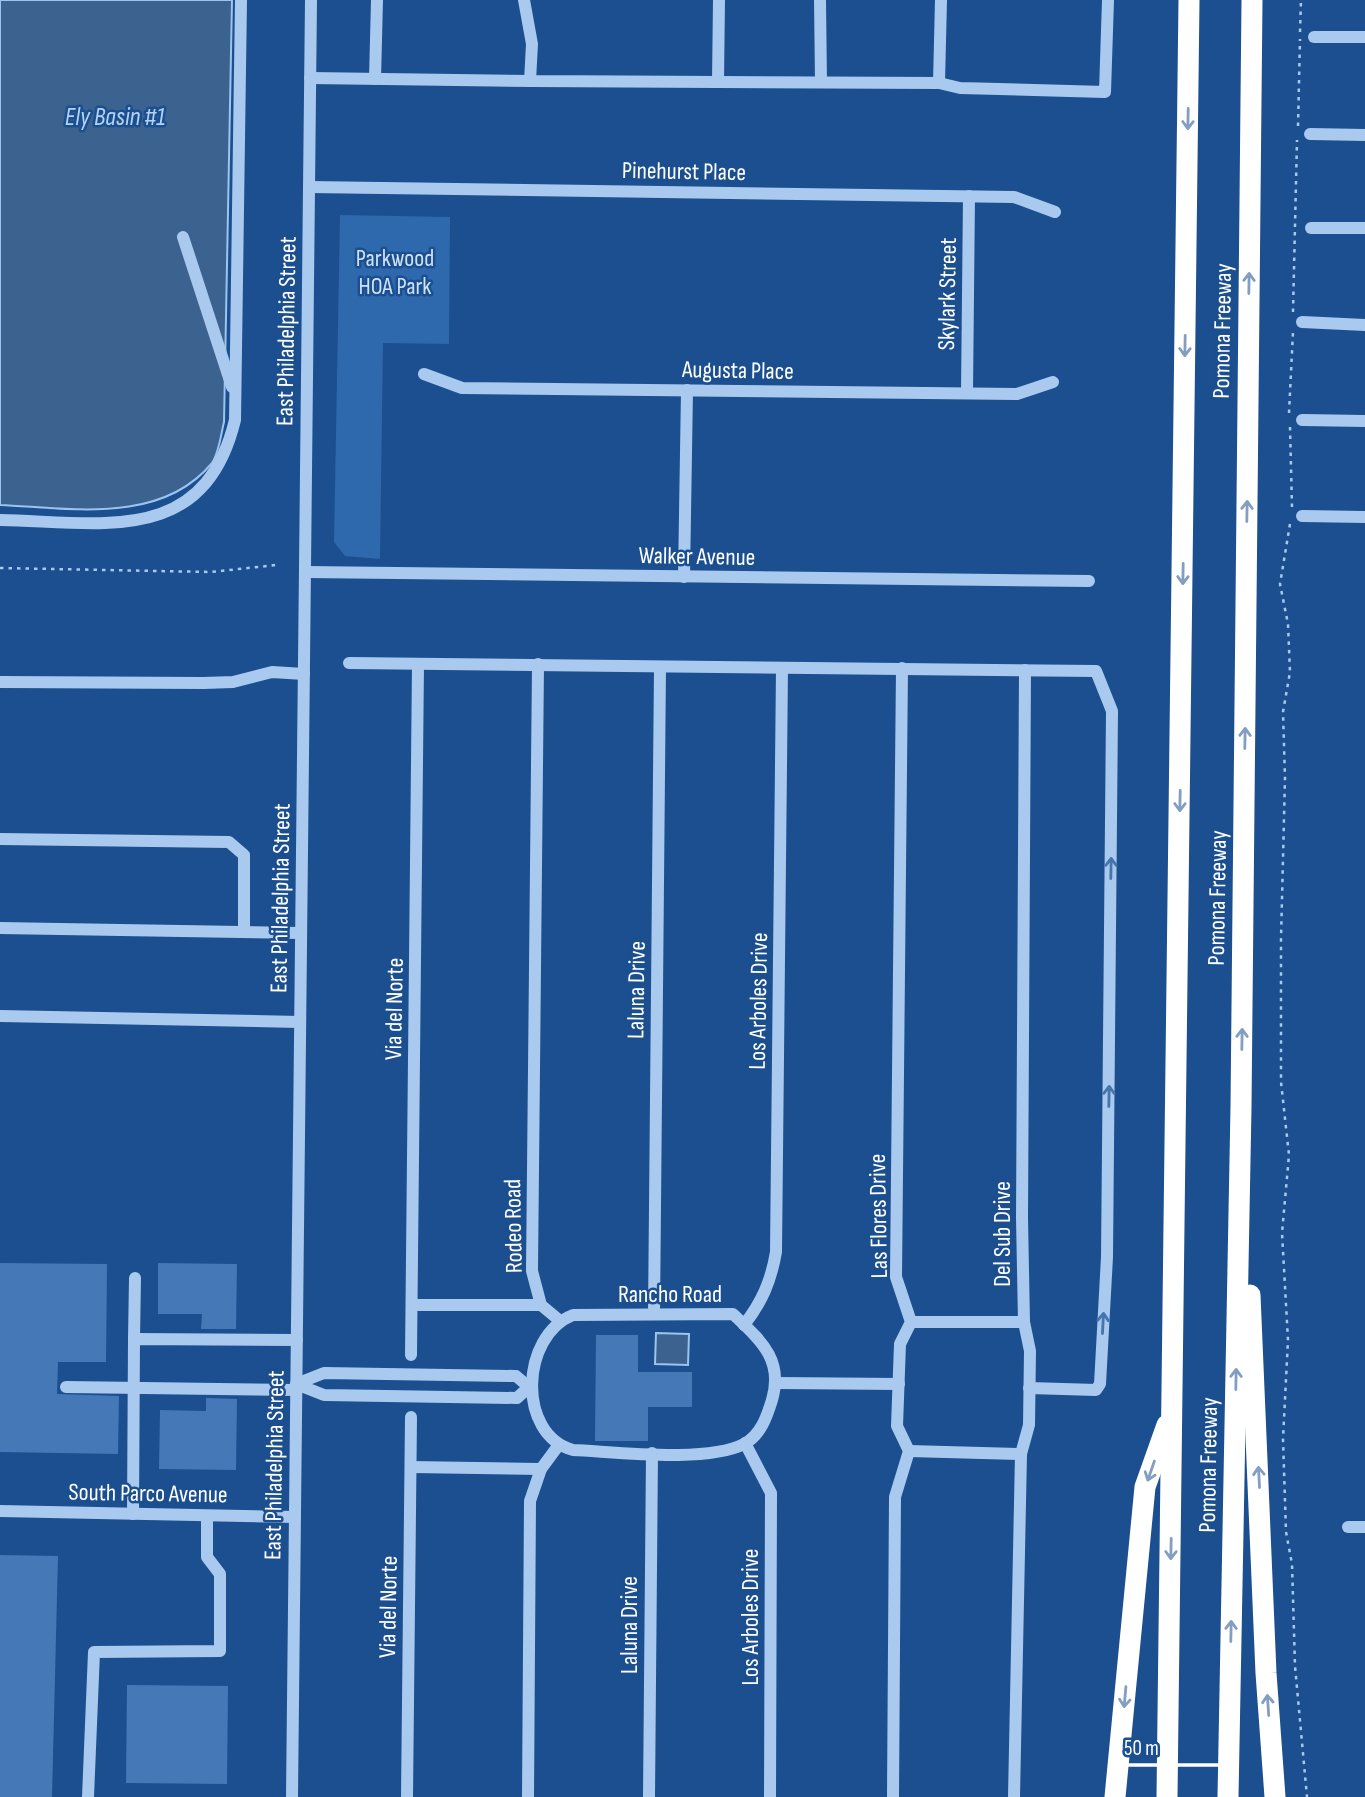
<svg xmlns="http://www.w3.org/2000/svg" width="1365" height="1797" viewBox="0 0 1365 1797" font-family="'Sofia Sans Condensed',sans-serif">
  <rect width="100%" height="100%" fill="#1b4f8f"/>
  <path fill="#2e69ad" d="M340 215 450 217 449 344 383 343 380 559 345 556 334 542Z"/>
  <g fill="#3c6290" stroke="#9cc4f0" stroke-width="2">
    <path d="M0 0H232L224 422C221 434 219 453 212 463 161 525 70 508 0 505Z"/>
    <path d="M656 1333 689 1334 688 1365 655 1364Z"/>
  </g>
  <g fill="#4478b7">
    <path d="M0 1263 107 1264 106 1362H58L57 1394 119 1396 118 1454 0 1452Z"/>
    <path d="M158 1263 237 1264 236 1329H201L202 1314H158Z"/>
    <path d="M596 1335H638V1372H692V1407H648V1441H595Z"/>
    <path d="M206 1398 237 1399 236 1470 159 1469 160 1410 206 1411Z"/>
    <path d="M0 1555 58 1556 52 1797H0Z"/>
    <path d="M127 1685 228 1686 227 1784 126 1783Z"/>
  </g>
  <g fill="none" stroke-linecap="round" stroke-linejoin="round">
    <g stroke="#a9c9ee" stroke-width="2.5" stroke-dasharray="3.5 5" stroke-linecap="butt">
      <path d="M1300 32 1301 0"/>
      <path d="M1298 126 1300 39"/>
      <path d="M1293 312 1297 140"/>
      <path d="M1289 413 1293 332"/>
      <path d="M1290 427 1292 507"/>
      <path d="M1290 524 1280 584 1288 624 1290 672 1283 712 1285 778 1281 939V1082L1289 1155 1282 1233 1288 1340 1283 1439 1286 1532 1292 1564 1295 1666 1307 1797"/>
      <path d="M0 568 211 572 276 565"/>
    </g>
    <g stroke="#a9c9ee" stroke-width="12">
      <path d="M524 0 532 44 530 81 718 82 719 0"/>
      <path d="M820 0 821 82"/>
      <path d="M1314 37H1365"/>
      <path d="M310 78 530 81"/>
      <path d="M375 79 377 0"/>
      <path d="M718 82 939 83 941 0"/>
      <path d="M939 83 960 88 1105 92 1108 0"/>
      <path d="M1310 134 1365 135"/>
      <path d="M309 187 1014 197 1055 212"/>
      <path d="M1311 228H1365"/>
      <path d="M183 237 232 387"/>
      <path d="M1302 322 1365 325"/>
      <path d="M424 374 462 388 1017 394 1053 382"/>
      <path d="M967 393 969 196"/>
      <path d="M1302 420 1365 421"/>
      <path d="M1302 516 1365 517"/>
      <path d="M0 520C103 522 204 547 235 420L241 0"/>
      <path d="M305 572 1089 581"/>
      <path d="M684 577 687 390"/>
      <path d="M349 663 1096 671 1112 711 1107 1257 1100 1384 1096 1390 1029 1388"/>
      <path d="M538 664 532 1271 541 1305 559 1320"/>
      <path d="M0 682 204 683 233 682 272 672 304 674"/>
      <path d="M0 839 229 842 244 855V932"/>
      <path d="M0 928 301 933"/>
      <path d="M0 1016 300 1022"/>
      <path d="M412 1305H541"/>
      <path d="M654 1314 660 667"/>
      <path d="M733 1314C760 1340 784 1359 772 1400 767 1416 761 1435 744 1444 707 1463 617 1452 573 1450 517 1435 520 1336 573 1315Z"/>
      <path d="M911 1322H1024"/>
      <path d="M744 1325C762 1302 771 1281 776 1252L782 668"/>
      <path d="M134 1339 135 1278"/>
      <path d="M411 1355 418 664"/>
      <path d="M324 1373 516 1376 529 1387 517 1398 324 1395 296 1384Z"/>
      <path d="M777 1383 899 1384"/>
      <path d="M66 1387 296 1390"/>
      <path d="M745 1443 771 1493 770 1797"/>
      <path d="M909 1451 1021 1454"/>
      <path d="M411 1467 541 1469"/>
      <path d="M0 1511 295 1517"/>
      <path d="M133 1514 134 1339 297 1340"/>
      <path d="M1348 1527H1365"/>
      <path d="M88 1797 94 1652 220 1651V1574L207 1557V1516"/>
      <path d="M292 1797 311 0"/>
      <path d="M407 1797 411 1417"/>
      <path d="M528 1797 530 1501 541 1469 558 1446"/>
      <path d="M649 1797 652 1453"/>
      <path d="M893 1797 895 1497 909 1451 897 1426 900 1344 911 1322 896 1277 902 668"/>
      <path d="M1014 1797 1021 1454 1029 1425 1030 1351 1024 1322 1022 1218 1025 670"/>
    </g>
    <g stroke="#fff" stroke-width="21">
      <path d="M1250 1295 1266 1673 1275 1797"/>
      <path d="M1115 1797 1145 1487 1167 1425"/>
      <path d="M1167 1797 1189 0"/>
      <path d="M1228 1797 1241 1107 1252 0"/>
    </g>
  </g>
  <defs><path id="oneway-shaft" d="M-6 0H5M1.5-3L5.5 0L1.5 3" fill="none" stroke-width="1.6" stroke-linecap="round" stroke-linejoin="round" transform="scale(1.75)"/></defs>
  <g stroke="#829ec1">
    <use href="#oneway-shaft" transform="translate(1188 119) rotate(91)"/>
    <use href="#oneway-shaft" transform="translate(1249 283) rotate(-89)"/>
    <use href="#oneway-shaft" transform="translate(1185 346) rotate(91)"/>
    <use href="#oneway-shaft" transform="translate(1247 511) rotate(-89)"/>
    <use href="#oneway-shaft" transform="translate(1183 574) rotate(91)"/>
    <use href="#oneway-shaft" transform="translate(1245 738) rotate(-89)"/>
    <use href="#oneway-shaft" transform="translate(1180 801) rotate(91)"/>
    <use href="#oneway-shaft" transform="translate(1242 1039) rotate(-89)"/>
    <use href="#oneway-shaft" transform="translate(1236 1379) rotate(-89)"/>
    <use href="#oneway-shaft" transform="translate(1151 1471) rotate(109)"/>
    <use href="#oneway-shaft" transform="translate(1259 1477) rotate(-93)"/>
    <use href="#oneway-shaft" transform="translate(1171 1549) rotate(91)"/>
    <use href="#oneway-shaft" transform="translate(1231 1631) rotate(-89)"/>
    <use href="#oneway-shaft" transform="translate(1125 1697) rotate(95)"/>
    <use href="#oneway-shaft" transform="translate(1268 1705) rotate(-94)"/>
  </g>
  <g stroke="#4674ac">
    <use href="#oneway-shaft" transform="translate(1111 868) rotate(-89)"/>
    <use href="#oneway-shaft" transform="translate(1109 1096) rotate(-89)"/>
    <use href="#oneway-shaft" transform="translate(1103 1323) rotate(-87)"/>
  </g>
  <g text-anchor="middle" stroke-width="5" stroke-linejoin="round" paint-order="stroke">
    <g font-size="24" fill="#fff" stroke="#1b4f8f">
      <text transform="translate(684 171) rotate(1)" y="8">Pinehurst Place</text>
      <text transform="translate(947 294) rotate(-89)" y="8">Skylark Street</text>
      <text transform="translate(286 331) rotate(-89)" y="8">East Philadelphia Street</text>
      <text transform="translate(1222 331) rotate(-89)" y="8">Pomona Freeway</text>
      <text transform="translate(738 370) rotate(1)" y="8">Augusta Place</text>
      <text transform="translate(697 556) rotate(1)" y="8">Walker Avenue</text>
      <text transform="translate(280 898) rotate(-89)" y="8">East Philadelphia Street</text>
      <text transform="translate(1217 898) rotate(-89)" y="8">Pomona Freeway</text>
      <text transform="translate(636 990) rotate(-89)" y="8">Laluna Drive</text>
      <text transform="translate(758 1001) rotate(-89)" y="8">Los Arboles Drive</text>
      <text transform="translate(394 1009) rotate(-89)" y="8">Via del Norte</text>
      <text transform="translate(878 1216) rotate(-91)" y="8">Las Flores Drive</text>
      <text transform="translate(513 1226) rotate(-91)" y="8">Rodeo Road</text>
      <text transform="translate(1002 1234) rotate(-90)" y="8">Del Sub Drive</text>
      <text x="670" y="1302">Rancho Road</text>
      <text transform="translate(274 1465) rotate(-89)" y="8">East Philadelphia Street</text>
      <text transform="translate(1208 1465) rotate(-89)" y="8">Pomona Freeway</text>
      <text transform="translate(148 1493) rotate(1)" y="8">South Parco Avenue</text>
      <text transform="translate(388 1607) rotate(-89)" y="8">Via del Norte</text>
      <text transform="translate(750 1617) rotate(-90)" y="8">Los Arboles Drive</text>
      <text transform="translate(629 1625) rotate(-90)" y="8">Laluna Drive</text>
    </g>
    <g font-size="24" fill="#cfe3fa" stroke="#1b4f8f">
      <text x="395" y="266">Parkwood<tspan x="395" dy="28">HOA Park</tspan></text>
    </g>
    <g font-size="26" font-style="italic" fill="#b5d3f5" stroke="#1b4f8f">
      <text x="115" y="125">Ely Basin #1</text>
    </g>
  </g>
  <path d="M1113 1755v10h117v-10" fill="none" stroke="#ffffff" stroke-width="3.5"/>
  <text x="1124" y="1755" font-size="21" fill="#ffffff" stroke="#1b4f8f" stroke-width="5" paint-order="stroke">50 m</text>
</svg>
